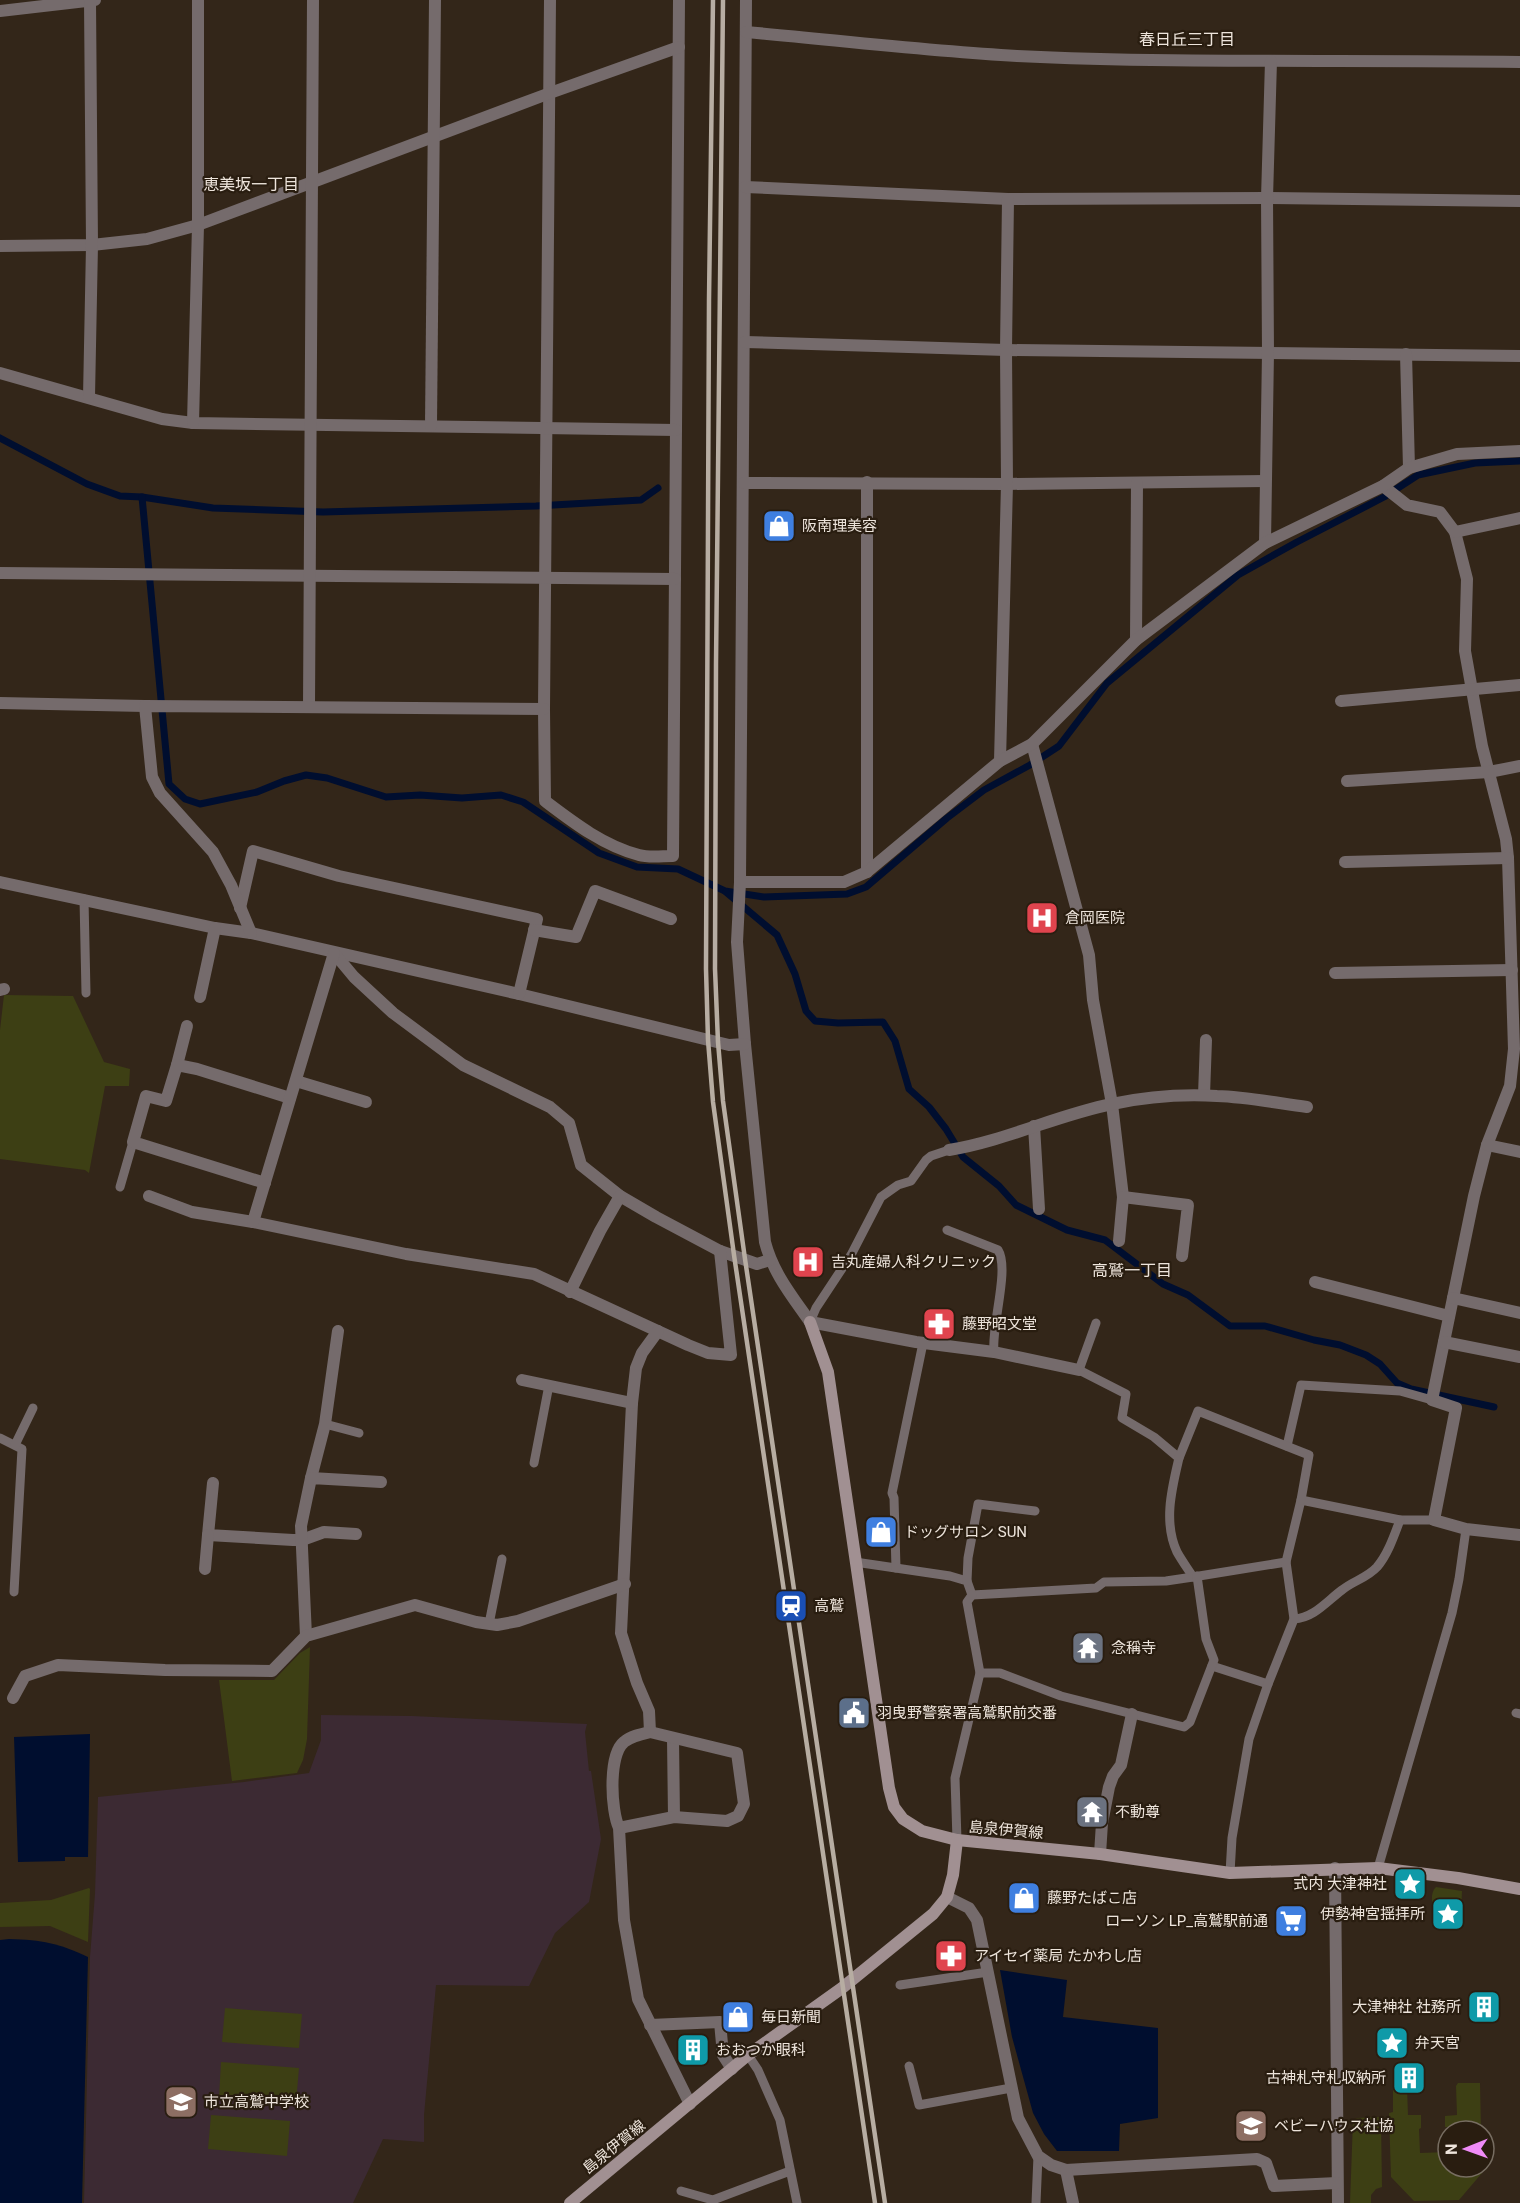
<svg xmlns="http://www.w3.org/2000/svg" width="1520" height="2203" viewBox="0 0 1520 2203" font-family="Roboto,'Noto Sans JP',sans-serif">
  <rect width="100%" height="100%" fill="#332619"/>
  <path fill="#3c2a33" d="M321 1715 412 1716 587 1724 585 1732 589 1771H591L601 1839 589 1902 555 1933 529 1986 436 1985 424 2115V2142L383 2139 353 2203H84L90 1957 95 1894 98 1797 244 1782 309 1773 321 1740Z"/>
  <g fill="#3d3f14">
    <path d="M4 995 73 996 104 1062 130 1069 129 1086H105L89 1173 85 1170 0 1159V1030Z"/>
    <path d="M310 1647 307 1739 303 1760 297 1773 232 1781 219 1680H274L300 1653Z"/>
    <path d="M1436 1887 1462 1891 1461 1912 1458 1913 1436 1911C1431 1906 1430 1892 1436 1887Z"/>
    <path d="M89 1888 90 1889 88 1942 50 1926 0 1927V1903L51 1900Z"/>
    <path d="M225 2008 302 2014 299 2048 222 2042Z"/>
    <path d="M221 2062 299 2068 296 2103 219 2097Z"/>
    <path d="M1458 2083H1480L1481 2131H1448V2127H1445V2116L1457 2115 1456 2086Z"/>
    <path d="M1405 2084 1407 2087 1408 2115H1421V2128L1419 2129 1420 2153 1448 2152V2167H1482V2173L1459 2200 1414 2201 1391 2177 1389 2113 1393 2112V2089L1395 2085Z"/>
    <path d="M211 2115 290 2121 287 2156 208 2149Z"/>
    <path d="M1379 2117 1381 2121 1382 2187 1376 2189 1371 2195V2203H1350L1353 2120 1357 2118Z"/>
  </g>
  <g fill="#000e2f">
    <path d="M90 1734 88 1857H65V1861L18 1862 14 1737Z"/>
    <path d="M9 1939C43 1940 58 1943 88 1957L82 2203H0V1940Z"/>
    <path d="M1000 1970 1067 1980 1063 2017 1158 2028V2118L1120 2124 1119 2151H1057L1044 2134 1033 2113 1012 2037Z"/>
  </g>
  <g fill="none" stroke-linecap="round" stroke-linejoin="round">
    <g stroke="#000e2f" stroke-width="7">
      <path d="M0 438 87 484 120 496 142 497 213 508 323 512 536 506 641 500 658 488"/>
      <path d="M142 497 169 784 185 799 200 804 257 792 284 781 306 775 327 778 386 797 420 795 462 798 501 795 523 802 599 853 637 867 678 869 725 891 764 897 847 894 866 887 947 818 984 790 1030 765 1059 746 1107 683 1238 575 1297 542 1384 497 1418 475 1475 463 1520 461"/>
      <path d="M726 892 777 935 795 974 806 1011 815 1021 838 1023 883 1022 895 1041 909 1089 929 1107 946 1129 963 1157 999 1186 1016 1205 1067 1230 1105 1240 1163 1284 1188 1295 1230 1326H1265L1314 1340 1340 1345 1366 1355 1380 1364 1397 1383 1411 1389 1494 1407"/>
    </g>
    <g stroke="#756b6c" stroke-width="9">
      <path d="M84 899 86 993"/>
      <path d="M120 1187 133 1142"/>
      <path d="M947 1230 998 1250C1010 1269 991 1326 994 1352"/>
      <path d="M810 1322 816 1308 851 1255 881 1197 898 1185 911 1181 926 1160 931 1156 949 1150"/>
      <path d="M1096 1323 1079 1370 1126 1394 1122 1418 1154 1437 1179 1458C1172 1488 1163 1522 1177 1552 1182 1561 1188 1569 1193 1577L1286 1562 1301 1500 1400 1520H1434"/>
      <path d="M325 1424 359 1433"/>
      <path d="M0 1438 22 1449 14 1592"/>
      <path d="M15 1445 33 1408"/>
      <path d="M1287 1446 1301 1385 1400 1391 1432 1400"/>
      <path d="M1179 1458 1198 1411 1309 1455 1301 1500"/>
      <path d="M534 1463 549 1385"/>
      <path d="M855 1562 950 1576 967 1581 972 1595 1096 1588 1104 1582 1166 1581 1193 1577"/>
      <path d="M896 1568 894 1498 892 1493 923 1343"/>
      <path d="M967 1581 968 1558 978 1504 1035 1511"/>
      <path d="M1294 1619C1314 1618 1327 1601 1342 1590 1353 1581 1367 1578 1377 1567 1388 1554 1394 1536 1400 1520"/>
      <path d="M489 1624 502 1559"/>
      <path d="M1212 1666 1268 1684"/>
      <path d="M980 1673H1000L1061 1696 1184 1727 1190 1722 1214 1660 1206 1639 1197 1576"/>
      <path d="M1516 1713 1520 1714"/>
      <path d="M957 1840 955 1778 980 1673 967 1602 972 1595"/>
      <path d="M1378 1868 1452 1613 1459 1579 1466 1529"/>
      <path d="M1230 1873 1232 1838 1249 1739 1268 1684 1294 1619 1286 1562"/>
      <path d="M900 1985 988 1972"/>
      <path d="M748 2055 758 2070 780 2120 797 2203"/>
      <path d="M909 2066 919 2105 1011 2088"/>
      <path d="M681 2191 713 2200 790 2171"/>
      <path d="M1036 2203 1038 2156"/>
    </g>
    <g stroke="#756b6c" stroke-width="12">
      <path d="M550 0 544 709 545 801C574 823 604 846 639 855 649 858 662 856 673 856L679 0"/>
      <path d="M746 0 740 882 737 942 745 1044 765 1242C773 1273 792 1296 810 1322L916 1342 994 1352 1079 1370"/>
      <path d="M0 11 95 0"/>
      <path d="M746 32C836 40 926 51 1017 56 1184 64 1352 59 1520 62"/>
      <path d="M745 187 1008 199 1267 198 1520 201"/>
      <path d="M0 246 92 245 147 239 198 225 550 93 679 47"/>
      <path d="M745 342 1006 350 1520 356"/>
      <path d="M1406 354 1409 468"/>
      <path d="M0 373 162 419 193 423 676 430"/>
      <path d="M89 397 92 245 90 1"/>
      <path d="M193 423 198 225V0"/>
      <path d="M431 426 435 0"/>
      <path d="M867 482V872"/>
      <path d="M744 483 1007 484 1265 481"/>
      <path d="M1383 486 1407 505 1440 512 1455 532 1467 579 1465 651 1482 746 1506 839 1508 858 1514 1049 1510 1086 1487 1145 1474 1196 1432 1400 1456 1408 1434 1520 1466 1529 1520 1535"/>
      <path d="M1455 532 1520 518"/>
      <path d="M1265 543 1268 352 1267 198 1271 61"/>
      <path d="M0 573 675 579"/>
      <path d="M1136 640 1137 483"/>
      <path d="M1341 701 1520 685"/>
      <path d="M0 703 145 706"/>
      <path d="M309 706 313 0"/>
      <path d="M1032 744 1089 955 1093 1000 1112 1104 1123 1197 1119 1241"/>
      <path d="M1000 761 1007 484 1006 350 1008 199"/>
      <path d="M1347 781 1489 772 1520 766"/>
      <path d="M1345 862 1508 858"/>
      <path d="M0 882 215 928 251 933 519 994 729 1045 745 1044"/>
      <path d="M740 882H844L867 872 1000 761 1032 744 1136 640 1265 543 1383 486 1409 468 1457 454 1520 451"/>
      <path d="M240 908 253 851 339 876 537 919 519 994"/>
      <path d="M534 930 576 937 595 891 671 919"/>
      <path d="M251 933 231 885 213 852 160 793 152 777 145 706 544 709"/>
      <path d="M334 953 354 977 393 1013 463 1065 550 1107 569 1123 581 1165 620 1196 656 1217 720 1251 757 1264 770 1260"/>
      <path d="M1335 973 1512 970"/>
      <path d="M0 990 4 989"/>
      <path d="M200 997 215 928"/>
      <path d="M177 1065 187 1026"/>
      <path d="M296 1081 366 1102"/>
      <path d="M1204 1095 1206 1040"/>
      <path d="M1034 1126 1039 1209"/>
      <path d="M1487 1145 1520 1152"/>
      <path d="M949 1150C1005 1141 1057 1115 1112 1104 1145 1097 1183 1094 1217 1096 1247 1097 1277 1103 1307 1107"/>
      <path d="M265 1183 133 1142 146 1096 166 1101 177 1065 197 1069 290 1098"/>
      <path d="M149 1196 192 1212 253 1222 406 1254 534 1274 688 1345 708 1353 731 1355 720 1251"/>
      <path d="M1123 1197 1188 1205 1182 1256"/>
      <path d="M253 1222 334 953"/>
      <path d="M1315 1282 1449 1316"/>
      <path d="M570 1292 600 1231 620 1196"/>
      <path d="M1453 1298 1520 1313"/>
      <path d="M1444 1342 1520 1357"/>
      <path d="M522 1380 632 1403 621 1633 637 1683 649 1711 650 1732"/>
      <path d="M632 1403 636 1368 642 1353 658 1331"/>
      <path d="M311 1478 325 1424 338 1331"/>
      <path d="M213 1483 208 1535 293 1540H302L324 1532 356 1534"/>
      <path d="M205 1569 208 1535"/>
      <path d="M306 1636 301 1526 311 1478 381 1482"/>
      <path d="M13 1698 25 1676 58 1665 165 1670 272 1671 306 1636 415 1605 476 1622 497 1625 518 1621 625 1584"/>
      <path d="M673 1739 674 1817"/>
      <path d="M619 1828 674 1817 727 1821 738 1816 744 1804 737 1753 650 1732C641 1734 631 1736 624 1742 608 1755 611 1811 619 1828L624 1920 638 1999 690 2104"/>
      <path d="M1100 1854 1102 1823 1109 1787 1113 1776 1121 1765 1132 1714"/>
      <path d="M1335 1868 1338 2203"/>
      <path d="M947 1897 969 1908 977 1920 1018 2118 1038 2156 1051 2165 1066 2170 1257 2159 1266 2163 1274 2186 1337 2183"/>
      <path d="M650 2025 720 2022 723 2055 732 2069"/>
      <path d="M1066 2170 1073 2203"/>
    </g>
    <g stroke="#a19092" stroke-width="12">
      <path d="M810 1322 828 1372 889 1788 894 1807 903 1819 922 1831 957 1840 1100 1854 1230 1873 1378 1868 1458 1878 1520 1889"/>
      <path d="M570 2203 748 2055 842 1988 933 1914 947 1897 953 1875 957 1840"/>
    </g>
    <g stroke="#b7ada2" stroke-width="4.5">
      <path d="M713 0 709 300 706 969 708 1040 713 1102 734 1255 875 2203"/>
      <path d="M723 0 716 664 715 969 718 1042 723 1101 745 1259 885 2203"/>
    </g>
  </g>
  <defs>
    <symbol id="shop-square" viewBox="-11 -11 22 22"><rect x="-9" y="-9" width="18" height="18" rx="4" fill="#3f7fe0" stroke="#291d10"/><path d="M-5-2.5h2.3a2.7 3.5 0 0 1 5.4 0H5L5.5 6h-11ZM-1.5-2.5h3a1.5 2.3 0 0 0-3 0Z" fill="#fff"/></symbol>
    <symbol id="hospital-square" viewBox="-11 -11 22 22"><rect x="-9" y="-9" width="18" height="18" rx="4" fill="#e0444e" stroke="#291d10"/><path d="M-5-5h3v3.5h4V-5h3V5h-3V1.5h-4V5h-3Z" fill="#fff"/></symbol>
    <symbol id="pharmacy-square" viewBox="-11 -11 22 22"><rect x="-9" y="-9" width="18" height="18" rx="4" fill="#e0444e" stroke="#291d10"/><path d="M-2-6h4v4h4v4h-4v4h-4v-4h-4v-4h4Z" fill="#fff"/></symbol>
    <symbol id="station-square" viewBox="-11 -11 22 22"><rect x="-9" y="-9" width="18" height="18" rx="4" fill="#1a4fb4" stroke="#291d10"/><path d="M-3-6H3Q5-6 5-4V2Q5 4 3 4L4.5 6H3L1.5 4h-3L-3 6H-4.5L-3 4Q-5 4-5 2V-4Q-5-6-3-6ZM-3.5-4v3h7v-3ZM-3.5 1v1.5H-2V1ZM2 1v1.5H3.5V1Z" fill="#fff"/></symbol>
    <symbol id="temple-square" viewBox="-11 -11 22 22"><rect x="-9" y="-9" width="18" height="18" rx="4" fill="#6b7280" stroke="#291d10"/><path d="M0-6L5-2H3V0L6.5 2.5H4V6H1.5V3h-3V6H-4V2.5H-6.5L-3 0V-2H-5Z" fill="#fff"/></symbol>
    <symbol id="civic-square" viewBox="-11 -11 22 22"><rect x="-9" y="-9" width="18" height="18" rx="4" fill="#5c6f8a" stroke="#291d10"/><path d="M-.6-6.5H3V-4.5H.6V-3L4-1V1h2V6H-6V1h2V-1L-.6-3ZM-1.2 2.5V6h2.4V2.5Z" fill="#fff"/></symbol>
    <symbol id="sight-square" viewBox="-11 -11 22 22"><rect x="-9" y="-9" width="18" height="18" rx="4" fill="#0f9aa8" stroke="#291d10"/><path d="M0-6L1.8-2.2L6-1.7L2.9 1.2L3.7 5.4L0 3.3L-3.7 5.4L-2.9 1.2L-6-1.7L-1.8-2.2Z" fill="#fff"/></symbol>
    <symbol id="supermarket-square" viewBox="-11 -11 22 22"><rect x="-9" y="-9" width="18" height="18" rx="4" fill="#3f7fe0" stroke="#291d10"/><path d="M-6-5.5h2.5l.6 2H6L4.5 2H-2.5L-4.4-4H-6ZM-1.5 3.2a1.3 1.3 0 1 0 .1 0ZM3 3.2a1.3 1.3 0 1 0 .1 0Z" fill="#fff"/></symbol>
    <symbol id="building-square" viewBox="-11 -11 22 22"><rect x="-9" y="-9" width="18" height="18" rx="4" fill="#0f9aa8" stroke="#291d10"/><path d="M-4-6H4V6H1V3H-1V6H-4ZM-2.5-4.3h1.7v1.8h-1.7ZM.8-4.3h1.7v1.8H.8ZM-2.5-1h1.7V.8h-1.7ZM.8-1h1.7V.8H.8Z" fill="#fff"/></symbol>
    <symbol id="school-square" viewBox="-11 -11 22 22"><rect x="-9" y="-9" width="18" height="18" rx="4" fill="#8d6e63" stroke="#291d10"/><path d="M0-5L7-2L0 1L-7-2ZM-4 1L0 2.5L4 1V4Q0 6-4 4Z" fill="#fff"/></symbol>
  </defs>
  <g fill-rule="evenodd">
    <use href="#shop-square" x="760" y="507" width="38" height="38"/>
    <use href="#hospital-square" x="1023" y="899" width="38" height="38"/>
    <use href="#hospital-square" x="789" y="1243" width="38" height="38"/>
    <use href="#pharmacy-square" x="920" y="1305" width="38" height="38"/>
    <use href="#shop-square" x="862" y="1513" width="38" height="38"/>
    <use href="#station-square" x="772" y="1587" width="38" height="38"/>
    <use href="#temple-square" x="1069" y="1629" width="38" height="38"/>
    <use href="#civic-square" x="835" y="1694" width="38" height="38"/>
    <use href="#temple-square" x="1073" y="1793" width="38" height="38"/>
    <use href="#sight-square" x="1391" y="1865" width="38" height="38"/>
    <use href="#shop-square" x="1005" y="1879" width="38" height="38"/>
    <use href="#sight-square" x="1429" y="1895" width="38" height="38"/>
    <use href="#supermarket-square" x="1272" y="1902" width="38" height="38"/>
    <use href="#pharmacy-square" x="932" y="1937" width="38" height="38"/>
    <use href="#building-square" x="1465" y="1988" width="38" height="38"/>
    <use href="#shop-square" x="719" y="1998" width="38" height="38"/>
    <use href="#sight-square" x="1373" y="2024" width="38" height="38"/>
    <use href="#building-square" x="674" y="2031" width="38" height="38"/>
    <use href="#building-square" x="1390" y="2059" width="38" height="38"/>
    <use href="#school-square" x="162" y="2083" width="38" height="38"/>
    <use href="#school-square" x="1232" y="2107" width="38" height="38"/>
  </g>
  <g text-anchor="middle" stroke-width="4.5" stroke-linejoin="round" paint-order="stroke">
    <g font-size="15" fill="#ede4db" stroke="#291d10" text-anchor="start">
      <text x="802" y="531">阪南理美容</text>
      <text x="1065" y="923">倉岡医院</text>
      <text x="831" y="1267">吉丸産婦人科クリニック</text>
      <text x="962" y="1329">藤野昭文堂</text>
      <text x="904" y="1537">ドッグサロン SUN</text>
      <text x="814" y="1611">高鷲</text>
      <text x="1111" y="1653">念稱寺</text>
      <text x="877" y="1718">羽曳野警察署高鷲駅前交番</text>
      <text x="1115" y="1817">不動尊</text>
      <text x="1387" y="1889" text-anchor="end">式内 大津神社</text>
      <text x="1047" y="1903">藤野たばこ店</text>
      <text x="1425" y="1919" text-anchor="end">伊勢神宮揺拝所</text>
      <text x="1268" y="1926" text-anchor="end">ローソン LP_高鷲駅前通</text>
      <text x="974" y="1961">アイセイ薬局 たかわし店</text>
      <text x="1461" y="2012" text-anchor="end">大津神社 社務所</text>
      <text x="761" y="2022">毎日新聞</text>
      <text x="1415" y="2048">弁天宮</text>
      <text x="716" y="2055">おおつか眼科</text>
      <text x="1386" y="2083" text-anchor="end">古神札守札収納所</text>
      <text x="204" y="2107">市立高鷲中学校</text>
      <text x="1274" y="2131">ベビーハウス社協</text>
    </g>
    <g font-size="15" fill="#ede4db" stroke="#291d10">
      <text transform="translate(1006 1830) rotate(5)" y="5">島泉伊賀線</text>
      <text transform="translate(614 2147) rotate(-39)" y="5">島泉伊賀線</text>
    </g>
    <g font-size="16" fill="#ede4db" stroke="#291d10">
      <text x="1187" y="45">春日丘三丁目</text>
      <text x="251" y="190">恵美坂一丁目</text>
      <text x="1132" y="1276">高鷲一丁目</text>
    </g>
  </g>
  <g transform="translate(1466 2149) rotate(269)"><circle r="28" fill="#291d10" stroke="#776d61" stroke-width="1.5"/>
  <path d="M0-4.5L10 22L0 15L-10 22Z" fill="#ef8bf7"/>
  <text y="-9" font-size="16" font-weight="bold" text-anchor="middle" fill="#ede4db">N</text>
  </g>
</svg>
